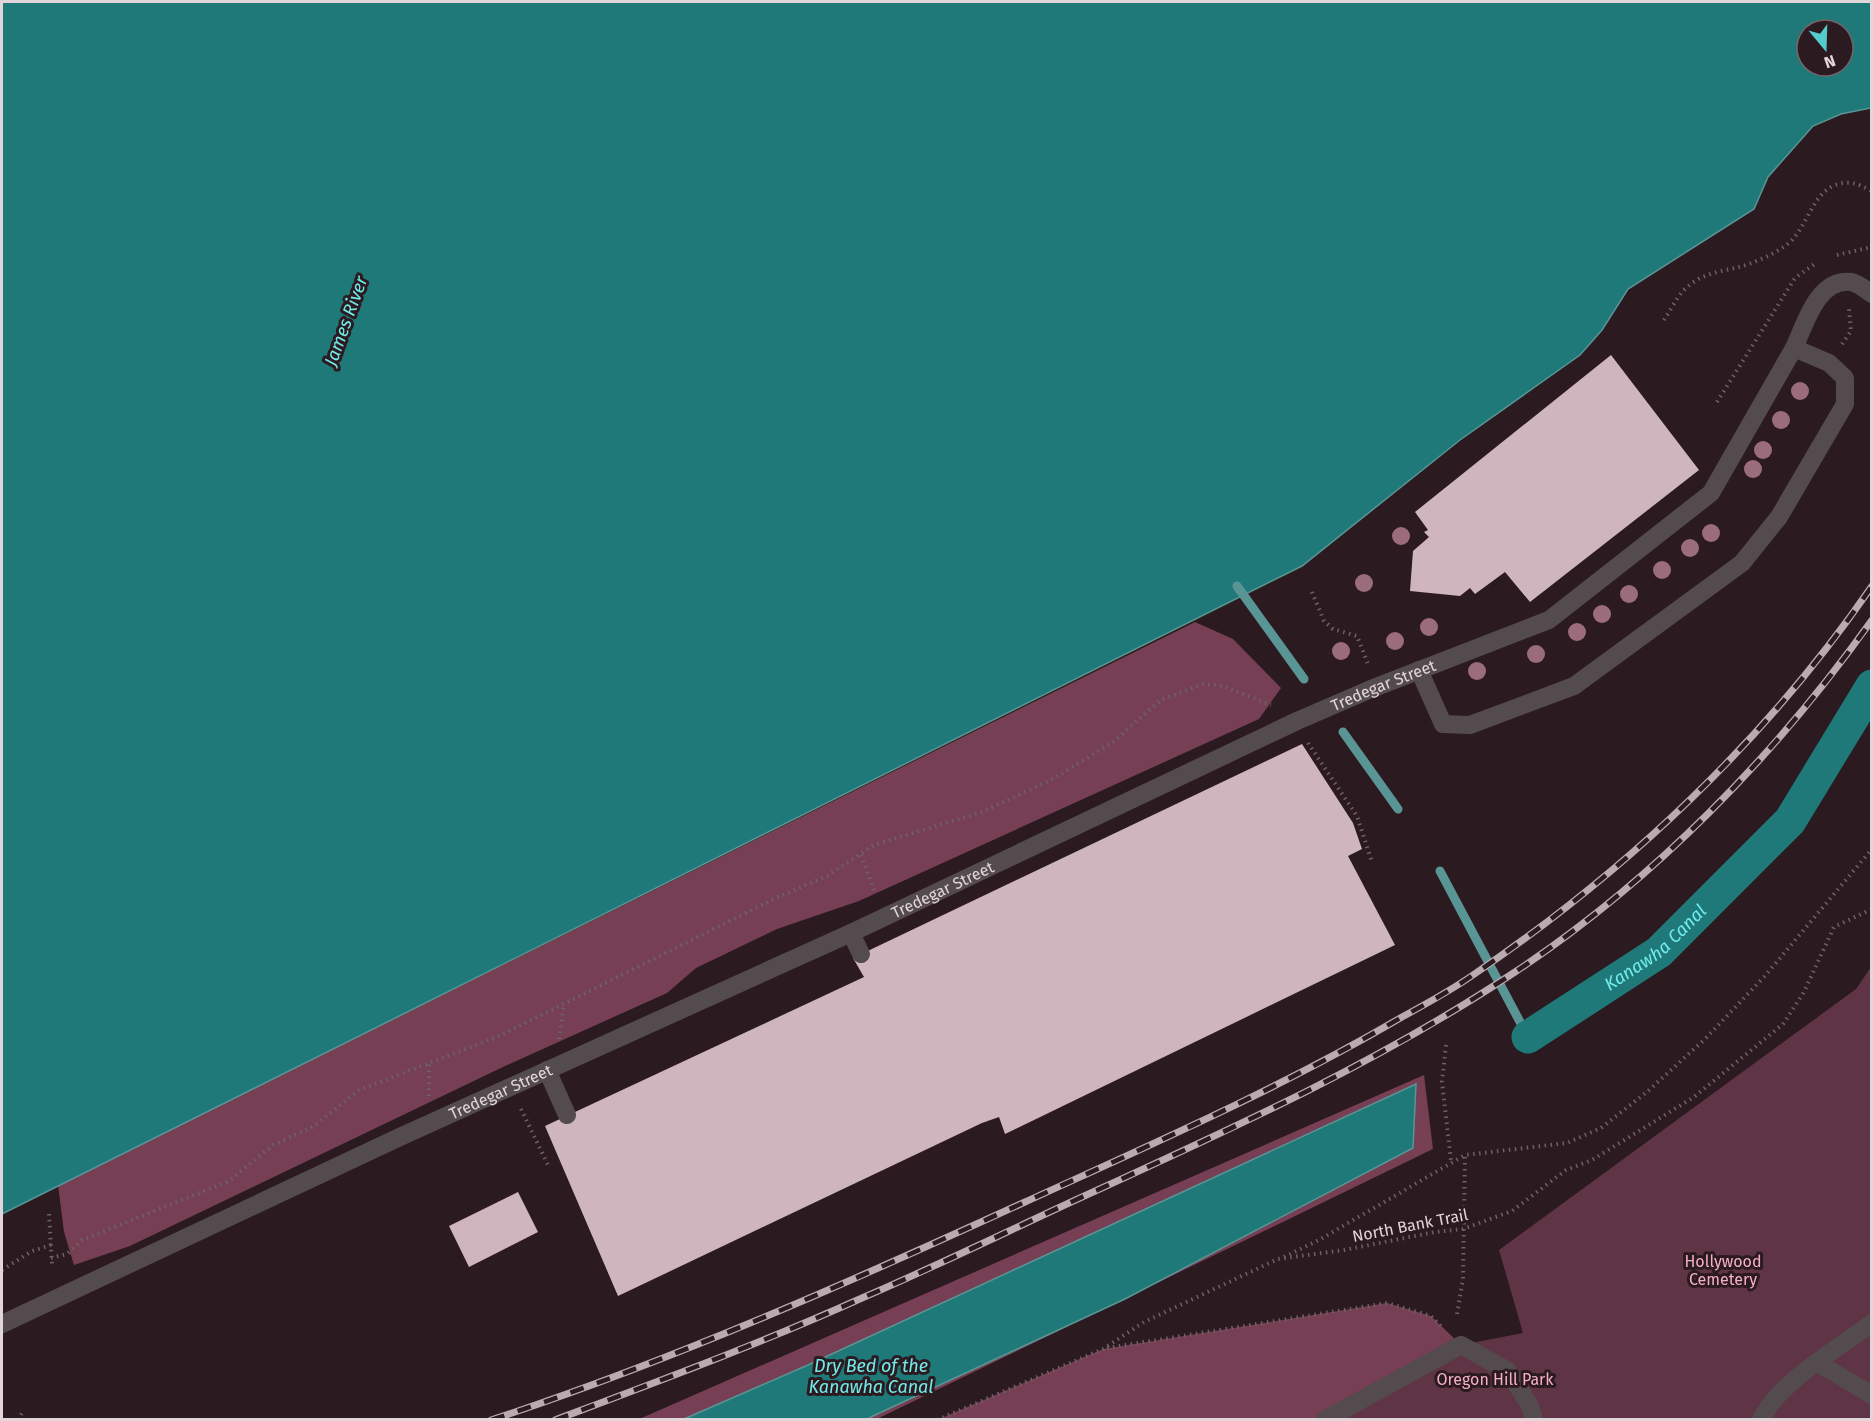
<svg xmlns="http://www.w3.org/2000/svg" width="1873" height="1421" viewBox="0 0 1873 1421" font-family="'Fira Sans',sans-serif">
  <rect width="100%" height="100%" fill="#2b1a20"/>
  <path fill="#5f3444" d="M1871 967V1419L1325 1420 1461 1345 1523 1333 1499 1250 1856 989Z"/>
  <g fill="#763f53">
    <path d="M1195 622 1233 639 1281 688 1259 719 859 901 777 929 696 968 667 993 505 1066 130 1246 74 1265 64 1232 58 1185Z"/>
    <path d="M1424 1075 1433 1149 877 1419 637 1420Z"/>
    <path d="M1387 1303 1431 1316 1461 1345 1325 1419 937 1420 1103 1349Z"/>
  </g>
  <g fill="#207979" stroke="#5a9596" stroke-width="1.5" fill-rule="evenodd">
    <path d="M2 2H1871V108L1841 114 1813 126 1768 177 1754 209 1628 289 1602 330 1580 355 1460 440 1302 566 2 1214ZM1807 30H1843V66H1807Z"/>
    <path d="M1416 1084 1413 1148 1125 1299 873 1416 865 1420 684 1419 808 1365Z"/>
  </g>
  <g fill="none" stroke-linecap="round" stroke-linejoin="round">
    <g stroke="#5a9596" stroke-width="9">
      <path d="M1237 586 1304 679"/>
      <path d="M1343 732 1398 809"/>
      <path d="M1440 871 1528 1037"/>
    </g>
    <path stroke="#207979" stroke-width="33" id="s1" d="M1528 1037 1659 952 1790 821 1872 686"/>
  </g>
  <g fill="#cfb6be">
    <path d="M1611 355 1699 470 1530 602 1505 572 1475 594 1470 588 1460 596 1410 591 1413 551 1429 537 1424 532 1428 530 1415 512Z"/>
    <path d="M1302 744 1353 823 1362 849 1348 856 1395 945 1005 1134 999 1117 982 1123 618 1296 545 1126 864 977 853 958Z"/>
    <path d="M518 1192 538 1232 469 1267 449 1226Z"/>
  </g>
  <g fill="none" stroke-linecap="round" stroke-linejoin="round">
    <g stroke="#706166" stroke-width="4" stroke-dasharray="1.5 4.5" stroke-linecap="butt">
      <path d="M1837 255 1872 247"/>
      <path d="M1664 320C1672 308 1679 292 1691 284 1705 273 1723 271 1739 267 1754 263 1772 255 1785 246 1806 232 1810 197 1833 186 1848 179 1858 184 1872 191"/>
      <path d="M1842 344 1851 331 1849 309"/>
      <path d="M1717 402 1795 278 1816 263"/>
      <path d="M1312 592 1324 621 1333 629 1357 636 1368 664"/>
      <path d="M1308 743 1357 816 1372 862"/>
      <path d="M861 855 875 893"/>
      <path d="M559 1039 564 1005"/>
      <path d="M1446 1045 1442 1082 1451 1161"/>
      <path d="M429 1096V1063"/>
      <path d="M521 1109 548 1165"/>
      <path d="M49 1214 52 1264"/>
      <path d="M1284 1257 1319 1240 1465 1155 1567 1143 1601 1128 1648 1091 1705 1039 1764 977 1872 849"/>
      <path d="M51 1258 67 1254 82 1240 229 1181 273 1145 314 1126 359 1090 497 1037 778 897 827 876 874 845 982 812 1055 778 1113 742 1161 700 1203 684 1223 686 1271 705"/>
      <path d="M2 1270 32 1251 51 1245"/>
      <path d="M1457 1314 1463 1279 1465 1155"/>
      <path d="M1107 1348 1387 1303 1431 1316 1443 1328"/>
      <path d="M18 1420 23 1411"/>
      <path d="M937 1420 1103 1349 1144 1322 1278 1259 1344 1250 1435 1232 1463 1229 1512 1211 1566 1170 1592 1160 1694 1097 1783 1024 1804 992 1834 927 1872 909"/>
    </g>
    <g stroke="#544b4e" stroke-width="18">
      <path d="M1419 670 1443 724 1470 725 1574 686 1742 563 1779 517 1845 404V378L1829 363 1794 348C1805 325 1817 278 1851 282 1858 283 1866 290 1872 294"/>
      <path d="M851 933 861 954"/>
      <path d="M547 1070 567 1115"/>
      <path d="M1818 1363 1872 1395"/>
      <path d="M1761 1420C1777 1383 1839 1348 1872 1323"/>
    </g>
    <g stroke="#544b4e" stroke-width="18">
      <path id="s2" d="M2 1324 402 1136 851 933 1297 721 1371 689 1549 620 1711 493 1794 348"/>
      <path d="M1325 1420 1461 1345 1508 1371 1530 1406 1534 1420"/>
    </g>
    <defs>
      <g id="rail">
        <path d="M491 1420C674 1360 850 1282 1025 1202 1152 1144 1281 1088 1402 1017 1426 1004 1450 991 1473 975 1627 871 1766 740 1872 586"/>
        <path d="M555 1420C659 1381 762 1343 862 1298 932 1268 1000 1235 1069 1203 1222 1133 1375 1065 1515 972 1654 880 1775 756 1872 620"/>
      </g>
    </defs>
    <use href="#rail" stroke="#b9abaf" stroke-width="7"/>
    <use href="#rail" stroke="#2b1a20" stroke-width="4.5" stroke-dasharray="14" stroke-linecap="butt"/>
  </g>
  <g fill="#9b6c7b">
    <circle cx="1800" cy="391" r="9"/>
    <circle cx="1781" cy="420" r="9"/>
    <circle cx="1763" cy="450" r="9"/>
    <circle cx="1753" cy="469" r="9"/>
    <circle cx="1711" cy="533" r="9"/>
    <circle cx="1401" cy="536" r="9"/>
    <circle cx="1690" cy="548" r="9"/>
    <circle cx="1662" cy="570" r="9"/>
    <circle cx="1364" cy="583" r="9"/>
    <circle cx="1629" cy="594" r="9"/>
    <circle cx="1602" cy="614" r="9"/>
    <circle cx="1429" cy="627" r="9"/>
    <circle cx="1577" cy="632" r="9"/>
    <circle cx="1395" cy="641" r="9"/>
    <circle cx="1341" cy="651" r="9"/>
    <circle cx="1536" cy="654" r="9"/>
    <circle cx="1477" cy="671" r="9"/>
  </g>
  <g text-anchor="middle" stroke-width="6" stroke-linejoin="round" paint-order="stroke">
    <g font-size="16" fill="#e3d6da" stroke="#2b1a20">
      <text dy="6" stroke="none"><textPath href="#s2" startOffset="1522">Tredegar Street</textPath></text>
      <text dy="6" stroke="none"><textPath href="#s2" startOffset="1036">Tredegar Street</textPath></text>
      <text dy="6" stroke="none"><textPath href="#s2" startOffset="550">Tredegar Street</textPath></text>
      <text transform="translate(1410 1225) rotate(-11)" y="6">North Bank Trail</text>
    </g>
    <g font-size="16" fill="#f6afc6" stroke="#2b1a20">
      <text x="1723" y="1267">Hollywood<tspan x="1723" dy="18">Cemetery</tspan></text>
      <text x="1495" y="1385">Oregon Hill Park</text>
    </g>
    <g font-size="18" font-style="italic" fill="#71eceb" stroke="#2b1a20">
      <text transform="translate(346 321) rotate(-70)" y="6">James River</text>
      <text dy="6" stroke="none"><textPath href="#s1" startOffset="156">Kanawha Canal</textPath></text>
      <text x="871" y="1372">Dry Bed of the<tspan x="871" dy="21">Kanawha Canal</tspan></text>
    </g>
  </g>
  <rect width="1873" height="1421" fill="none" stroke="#e3d6da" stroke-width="6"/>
  <g transform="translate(1825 48) rotate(161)"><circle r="28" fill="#2b1a20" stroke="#75656a" stroke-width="1.5"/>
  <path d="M0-4.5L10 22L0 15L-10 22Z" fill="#52cdcc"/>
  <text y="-9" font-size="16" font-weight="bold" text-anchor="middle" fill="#e3d6da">N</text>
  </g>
</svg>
